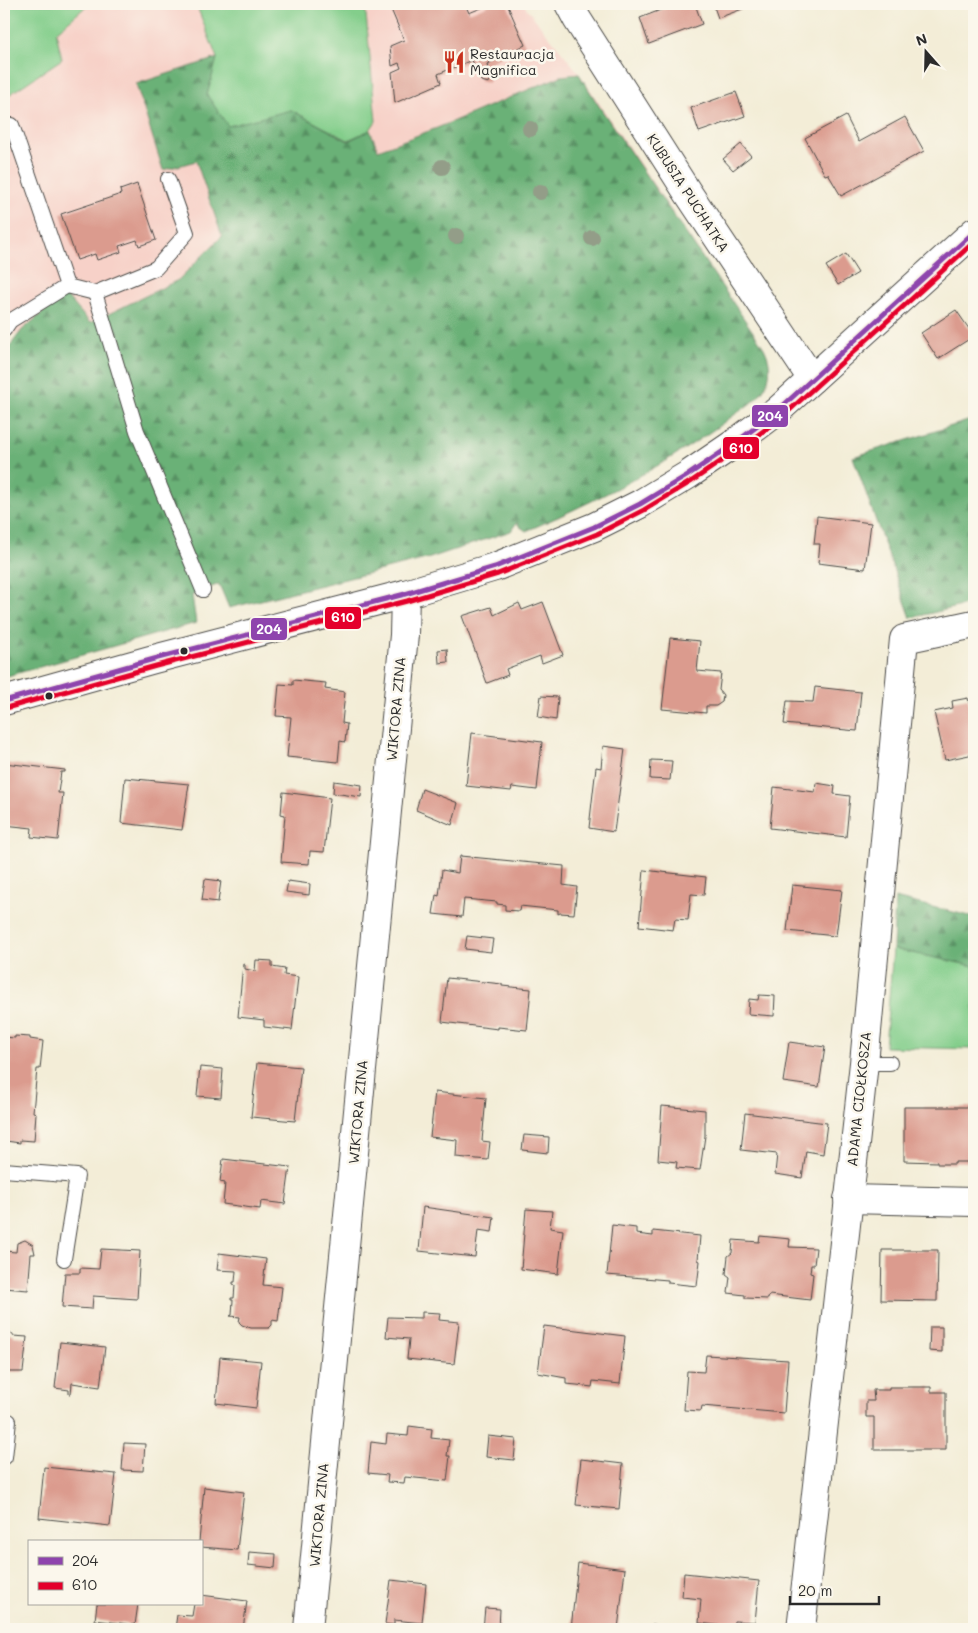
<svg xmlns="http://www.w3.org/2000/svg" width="978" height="1633" viewBox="0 0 978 1633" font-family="Mali,sans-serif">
  <defs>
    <pattern id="forest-firs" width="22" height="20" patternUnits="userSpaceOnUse" patternTransform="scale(1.25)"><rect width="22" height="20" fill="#6ab177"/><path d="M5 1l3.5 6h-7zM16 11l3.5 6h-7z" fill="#579062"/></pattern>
  </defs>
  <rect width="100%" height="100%" fill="#fbf7ec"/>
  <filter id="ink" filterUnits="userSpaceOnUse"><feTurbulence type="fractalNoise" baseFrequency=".02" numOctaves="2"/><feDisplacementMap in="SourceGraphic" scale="10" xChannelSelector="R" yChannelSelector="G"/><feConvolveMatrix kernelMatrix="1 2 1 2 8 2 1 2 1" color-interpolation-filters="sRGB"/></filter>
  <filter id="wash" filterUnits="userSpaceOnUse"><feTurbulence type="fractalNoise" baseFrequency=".0096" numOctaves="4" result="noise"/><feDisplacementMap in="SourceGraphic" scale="20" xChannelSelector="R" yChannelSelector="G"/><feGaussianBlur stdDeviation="1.12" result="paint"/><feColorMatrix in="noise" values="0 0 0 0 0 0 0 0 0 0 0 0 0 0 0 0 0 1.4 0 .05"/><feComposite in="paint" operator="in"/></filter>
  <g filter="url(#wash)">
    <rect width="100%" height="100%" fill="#f3edd7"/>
    <path fill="#f7d1c8" d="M4 4H524L526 8 579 73 764 348 769 361 770 374 766 386 758 396 734 414 566 514 526 531 376 168 222 236 178 280 90 323 4 336Z"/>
    <g fill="#83ce8b" stroke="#577c5b">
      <path d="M4 4H89L56 32 62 59 6 97 5 127 4 128Z"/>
      <path d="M196 4H365L376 121 370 130 348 140 291 110 228 127 207 95 217 58Z"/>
      <path d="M893 949 974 966V1049L885 1047Z"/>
    </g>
    <g fill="url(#forest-firs)" stroke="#4a6e51">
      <path d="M217 58 207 95 228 126 291 110 348 141 370 130 378 150 437 128 561 76 579 74 599 106 764 348C770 360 772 372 766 385 760 399 742 409 730 418 666 465 599 500 526 531L519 526 517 522 511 531 430 558 229 608 219 584 192 595 196 623 4 677V354L22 330 65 294 90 323 178 280 222 236 196 161 163 170 136 84Z"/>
      <path d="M974 419V603L911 618 853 457Z"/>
      <path d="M895 898 974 917V966L893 949Z"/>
    </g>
    <g id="blocks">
      <g fill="#db9b8e">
        <path d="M386 4H465L469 13 491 4H507L525 45 487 64 488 69 491 70 489 83 481 81 478 76 472 60 438 74 441 83 395 103 392 72 401 68 399 63 392 66 390 46 404 40 390 7 386 8Z"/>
        <path d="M676 4H695L702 24 649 44 640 18Z"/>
        <path d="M713 4H756L718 18Z"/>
        <path d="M736 92 745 116 699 132 691 108Z"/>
        <path d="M846 116 859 142 905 117 924 151 841 196 828 174 825 175 805 138Z"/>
        <path d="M741 144 751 156 733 170 723 159Z"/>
        <path d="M137 184 156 240 139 246 137 240 119 246 121 252 97 260 95 254 77 260 61 214 121 194 120 190Z"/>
        <path d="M846 254 858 273 838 285 826 266Z"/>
        <path d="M956 310 974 336 938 359 921 333Z"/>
        <path d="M817 516 871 523 865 569 818 563 820 544H814Z"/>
        <path d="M543 602 563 655 542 663 540 656 506 669 508 675 487 683 462 616 491 607 494 615 519 603 522 610Z"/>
        <path d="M670 638 700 641 697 671 721 673 719 690 723 695 722 702 716 706H706V713L662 709Z"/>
        <path d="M447 649 448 662 439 663 438 650Z"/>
        <path d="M293 680 326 683 325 689 345 692 342 723 347 724 345 742 340 741 338 762 287 757 291 717 276 716 279 684 293 685Z"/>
        <path d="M815 687 861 692 857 731 784 724 787 701 813 702Z"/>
        <path d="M541 696 558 697 556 720 538 717Z"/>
        <path d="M968 698 969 703 974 702V754L945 760 934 712 953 708 952 701Z"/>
        <path d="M472 733 542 742 537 790 512 787 511 791 466 786Z"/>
        <path d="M603 746 625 749 614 832 589 828 596 767 601 768Z"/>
        <path d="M651 760 672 761 670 780 650 779Z"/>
        <path d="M4 763 65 770V772H61L58 793H63L58 840 31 837 32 828 4 825Z"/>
        <path d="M125 778 189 784 182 830 121 823Z"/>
        <path d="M334 781 362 785 361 797 333 793Z"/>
        <path d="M816 783 835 786 834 794 850 796 846 837 770 828 774 787 815 792Z"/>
        <path d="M422 789 458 803 452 825 416 810Z"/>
        <path d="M283 792 330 798 324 852 310 851 309 864 281 862 285 815 281 814Z"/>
        <path d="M460 856 564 866 563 885 577 887 574 914 560 913 558 914V910L520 906 519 911 505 910V905L497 904V902L464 899 462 917 433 914 436 895 439 896 442 870 458 873Z"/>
        <path d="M644 870 706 877 704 895 691 894 688 920 675 919 673 930 639 926Z"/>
        <path d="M205 879 221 881 218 902 202 900Z"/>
        <path d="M288 881 310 884 309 895 286 892Z"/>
        <path d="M792 885 842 890 836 936 787 931Z"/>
        <path d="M467 936 493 939 491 952 465 949Z"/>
        <path d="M256 960 272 961V967L285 969 284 975 298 977 292 1030 264 1027V1020L238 1017 243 964 245 965V969L255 971Z"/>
        <path d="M447 978 502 984V986L531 989 527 1030 498 1027V1029L442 1022Z"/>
        <path d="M759 995 775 996 774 1016 748 1014 749 999 758 1000Z"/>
        <path d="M15 1036 30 1037V1039L43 1041 40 1069H37L33 1112 36 1113 34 1141 20 1140V1143L6 1141V1139H4V1037L15 1038Z"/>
        <path d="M789 1042 825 1047 819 1087 783 1082Z"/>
        <path d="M257 1063 301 1067 295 1121 251 1117Z"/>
        <path d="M200 1067 223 1069 221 1098 197 1096Z"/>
        <path d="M435 1092 486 1098 482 1141 490 1142 488 1160 456 1157 457 1140 430 1137Z"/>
        <path d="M662 1106 705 1110V1136L700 1170 676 1168 677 1162 658 1160Z"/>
        <path d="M904 1107H974V1165H970L969 1162H955V1164H937V1162L904 1161Z"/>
        <path d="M745 1113 827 1123 823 1154 806 1151 802 1178 775 1174 777 1154 741 1150Z"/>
        <path d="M524 1135 549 1137 548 1153 522 1150Z"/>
        <path d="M223 1159 290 1167 285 1204 261 1201 260 1209 223 1204 225 1183 220 1182Z"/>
        <path d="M423 1207 494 1217 492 1232 478 1230 475 1257 419 1251Z"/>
        <path d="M526 1209 552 1211 550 1228 563 1230 558 1274 521 1269Z"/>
        <path d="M612 1225 636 1228V1234L653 1236V1231L700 1236 698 1260 700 1261 697 1286 668 1283V1280L607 1275Z"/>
        <path d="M760 1236 790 1239 789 1247 816 1248 814 1265H811L810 1273 813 1274 810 1300 769 1295 768 1299 745 1298V1295L728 1293 730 1277 726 1274 728 1256 732 1253 733 1240 759 1242Z"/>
        <path d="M25 1240 33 1245 35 1254H31L28 1290 4 1288V1251L16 1252 17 1243Z"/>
        <path d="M101 1249 140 1251 137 1299 93 1296 92 1309 62 1307 65 1273H80V1268L99 1269Z"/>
        <path d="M882 1250H938L937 1301 881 1300Z"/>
        <path d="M219 1253 266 1259 263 1285 282 1287 278 1321 272 1320V1325L269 1328H251L242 1325 239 1322 240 1317 230 1316 232 1315 233 1300H231V1298H234L235 1285 233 1284V1282H235L236 1271 217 1270Z"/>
        <path d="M422 1312 440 1313 439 1320 459 1322 454 1364 407 1359 409 1339 386 1337 388 1317 422 1318Z"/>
        <path d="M544 1326 625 1336 620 1384 593 1381 592 1387 577 1385 566 1384V1378L538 1373Z"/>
        <path d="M930 1327H942V1352L929 1351Z"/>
        <path d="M4 1333 13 1334V1336L27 1337 23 1372H4Z"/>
        <path d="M60 1342 105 1347 100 1387 72 1383 71 1394H69V1390L55 1388Z"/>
        <path d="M706 1355 788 1360 784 1413 702 1406 701 1411 684 1410 687 1371 704 1372Z"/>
        <path d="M220 1357 261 1361 256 1408 216 1403Z"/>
        <path d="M889 1387H931V1392H946V1450H874V1417H866V1401H874L873 1390H889Z"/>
        <path d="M409 1426 432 1429 431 1438 449 1440 447 1456H450L447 1481 405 1477 404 1483 387 1482 388 1475 368 1473 371 1442 386 1444 387 1434 408 1436Z"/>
        <path d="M488 1436 516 1439 514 1460 486 1457Z"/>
        <path d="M124 1443 145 1444 143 1471 122 1470Z"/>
        <path d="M581 1459 623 1464 619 1509 576 1505Z"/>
        <path d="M44 1467 116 1474 110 1526 39 1518Z"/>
        <path d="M204 1487 244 1492 237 1550 201 1547V1542H199Z"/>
        <path d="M249 1552 276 1554 275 1568 248 1565Z"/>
        <path d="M578 1563 625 1569 618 1629H571Z"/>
        <path d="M684 1573 759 1581 755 1622 734 1621 733 1627 699 1623 701 1599 682 1597Z"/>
        <path d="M391 1580 426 1584 422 1623 394 1620V1625L385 1624Z"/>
        <path d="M201 1595 247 1601 243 1629H175L177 1615 192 1616 194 1604H201Z"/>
        <path d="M97 1604H138L135 1625 95 1620Z"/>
        <path d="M485 1608 500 1609 499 1629H483Z"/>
        <path d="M652 1624 678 1627V1629H651Z"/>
      </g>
    </g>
  </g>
  <g filter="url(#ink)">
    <use href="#blocks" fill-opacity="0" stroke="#494845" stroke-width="1"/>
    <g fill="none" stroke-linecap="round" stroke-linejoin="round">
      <defs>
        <g id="service">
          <path d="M67 286 95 293 156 268 187 233 168 179"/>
          <path d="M95 293 137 431 203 590"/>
          <path d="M4 330 10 321 67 286 12 125"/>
          <path d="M864 1063H890"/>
          <path d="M4 1170 77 1176 64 1259"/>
          <path d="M4 1457H5L9 1421"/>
        </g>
        <g id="minor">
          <path d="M569 4 577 19 688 193 812 379"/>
          <path d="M848 1199 974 1202"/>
          <path d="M308 1629 404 635 405 594"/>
          <path d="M801 1629 864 1063 904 639 974 624"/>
        </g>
        <path id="tertiary" d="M4 701 154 659 405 594 495 567 594 527 640 504 688 475 735 443 776 412 974 232"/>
      </defs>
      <use href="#service" stroke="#494845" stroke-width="16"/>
      <use href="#minor" stroke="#494845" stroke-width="30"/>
      <use href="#tertiary" stroke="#494845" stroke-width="30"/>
      <use href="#service" stroke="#fff" stroke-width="14"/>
      <use href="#minor" stroke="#fff" stroke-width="28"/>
      <use href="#tertiary" stroke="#fff" stroke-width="28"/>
      <defs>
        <path id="bus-1" d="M4 701 154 659 405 594 495 567 594 527 640 504 688 475 735 443 776 412 974 232"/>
        <path id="bus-2" d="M6 708 156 666 407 601 498 574 597 534 644 510 692 481 739 449 781 418 974 242"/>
      </defs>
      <use href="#bus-1" stroke="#fbf7ec" stroke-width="9"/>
      <use href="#bus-2" stroke="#fbf7ec" stroke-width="9"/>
      <use href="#bus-1" stroke="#8e44ad" stroke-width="5"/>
      <use href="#bus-2" stroke="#e4002b" stroke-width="5"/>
    </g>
    <g fill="#939d88">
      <circle cx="530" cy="129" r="8"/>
      <circle cx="442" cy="167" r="8"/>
      <circle cx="540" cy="192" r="8"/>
      <circle cx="456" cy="236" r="8"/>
      <circle cx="592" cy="238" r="8"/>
    </g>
  </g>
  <defs>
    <symbol id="restaurant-bare" viewBox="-9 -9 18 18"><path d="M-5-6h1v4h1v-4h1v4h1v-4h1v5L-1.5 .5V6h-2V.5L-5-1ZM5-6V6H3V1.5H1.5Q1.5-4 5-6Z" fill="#c8321e" stroke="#fbf7ec" stroke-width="2.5" paint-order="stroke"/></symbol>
  </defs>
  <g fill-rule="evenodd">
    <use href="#restaurant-bare" x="438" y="46" width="32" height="32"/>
  </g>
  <g fill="#2b2b2b" stroke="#fbf7ec" stroke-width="2">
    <circle cx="184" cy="651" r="4.5"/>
    <circle cx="49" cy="696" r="4.5"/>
  </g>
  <g text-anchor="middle" stroke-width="5" stroke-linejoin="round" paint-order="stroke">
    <g font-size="14" fill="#2b2b2b" stroke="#fbf7ec" text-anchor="start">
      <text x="470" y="59">Restauracja<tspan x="470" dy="16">Magnifica</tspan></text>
    </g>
    <g font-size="14" fill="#2b2b2b" stroke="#fbf7ec">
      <text transform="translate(688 193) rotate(57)" y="5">KUBUSIA PUCHATKA</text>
      <text transform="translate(396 709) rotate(-85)" y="5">WIKTORA ZINA</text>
      <text transform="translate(859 1099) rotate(-84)" y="5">ADAMA CIOŁKOSZA</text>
      <text transform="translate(358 1112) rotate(-85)" y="5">WIKTORA ZINA</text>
      <text transform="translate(319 1515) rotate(-85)" y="5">WIKTORA ZINA</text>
    </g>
  </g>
  <g stroke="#fbf7ec" stroke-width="2">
    <rect x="751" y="404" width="38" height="24" rx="5" fill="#8e44ad"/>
    <rect x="722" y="436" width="38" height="24" rx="5" fill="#e4002b"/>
    <rect x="324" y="606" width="38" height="24" rx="5" fill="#e4002b"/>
    <rect x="250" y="617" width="38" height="24" rx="5" fill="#8e44ad"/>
  </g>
  <g font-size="14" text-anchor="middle" font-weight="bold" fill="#fff">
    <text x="770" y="421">204</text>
    <text x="741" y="453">610</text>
    <text x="343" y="622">610</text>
    <text x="269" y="634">204</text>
  </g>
  <rect width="978" height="1633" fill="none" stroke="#fbf7ec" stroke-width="20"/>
  <rect x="28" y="1540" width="175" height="65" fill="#fbf7ec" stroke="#a8a59f"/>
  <rect x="38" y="1557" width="25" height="8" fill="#8e44ad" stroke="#a8a59f"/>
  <text x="72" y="1566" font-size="15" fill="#2b2b2b">204</text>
  <rect x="38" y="1582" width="25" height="8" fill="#e4002b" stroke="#a8a59f"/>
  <text x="72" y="1590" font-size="15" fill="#2b2b2b">610</text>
  <g transform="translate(926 52) rotate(340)" stroke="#fbf7ec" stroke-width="4" paint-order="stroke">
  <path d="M0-4L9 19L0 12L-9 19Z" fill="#2b2b2b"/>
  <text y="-8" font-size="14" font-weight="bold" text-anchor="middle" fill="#2b2b2b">N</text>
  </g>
  <path d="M790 1596v8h89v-8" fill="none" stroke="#2b2b2b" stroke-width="2.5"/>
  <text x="798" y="1596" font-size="15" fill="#2b2b2b" stroke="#fbf7ec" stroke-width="4" paint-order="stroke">20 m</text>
</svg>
